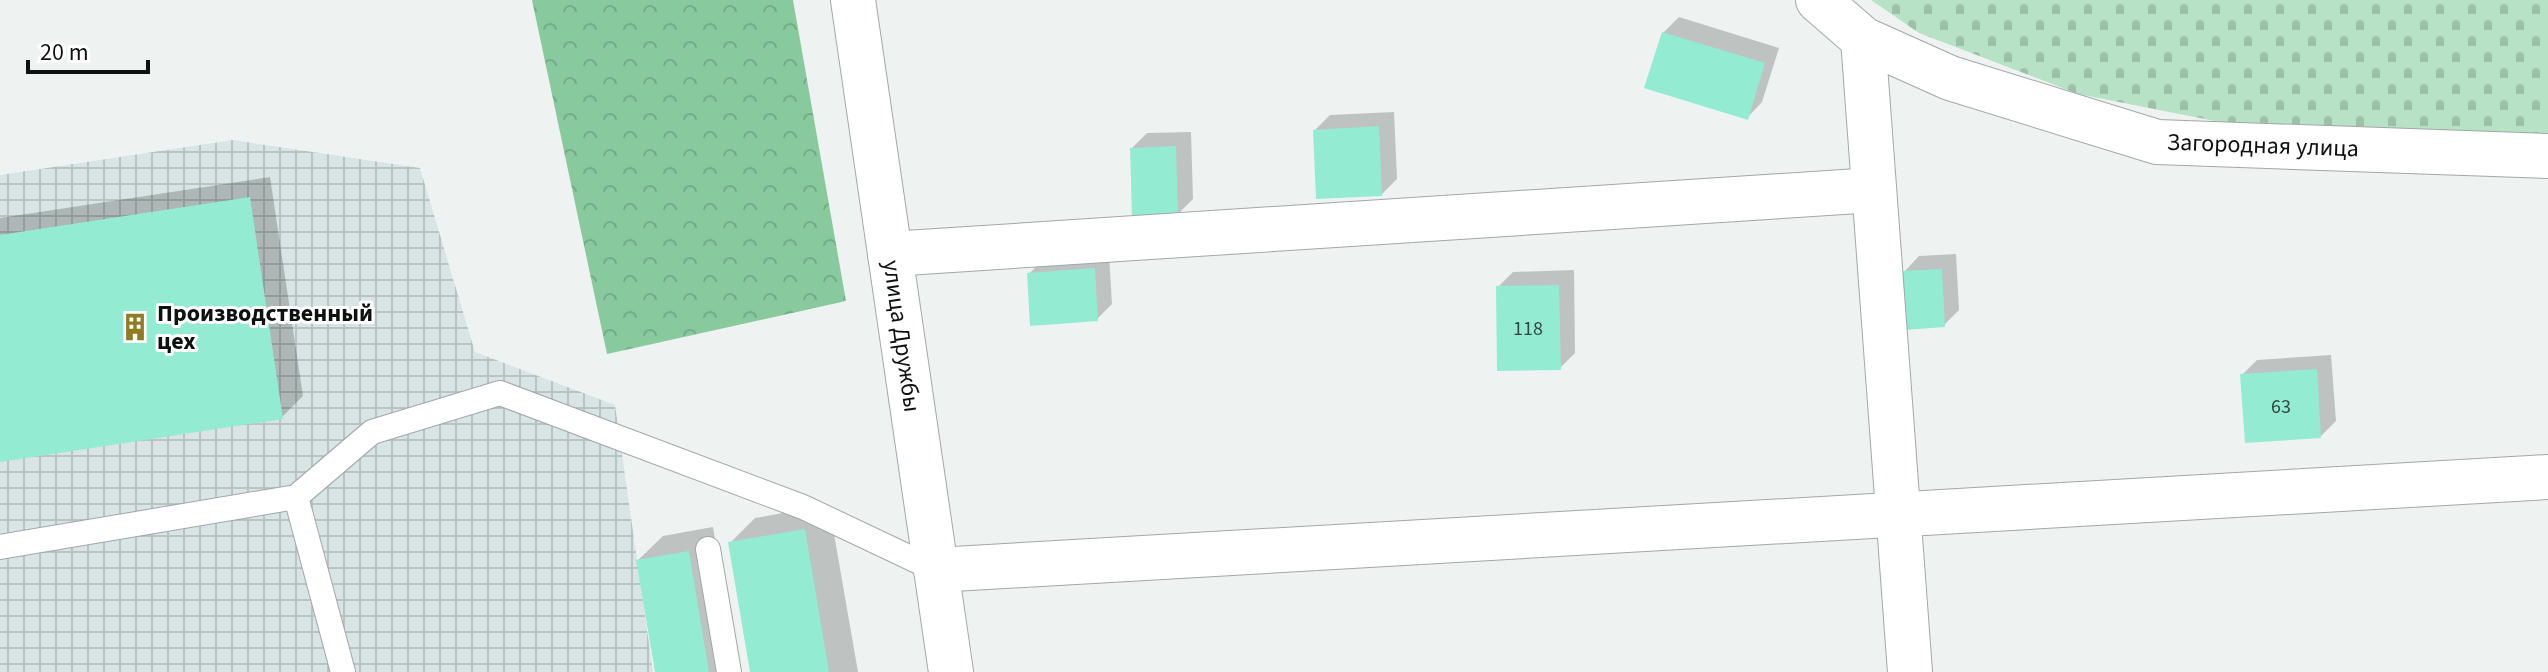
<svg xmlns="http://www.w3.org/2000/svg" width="2548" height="672" viewBox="0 0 2548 672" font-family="'Source Sans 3',sans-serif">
  <defs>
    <pattern id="industrial-grid" width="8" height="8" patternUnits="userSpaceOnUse" patternTransform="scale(2)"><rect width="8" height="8" fill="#d8e5e4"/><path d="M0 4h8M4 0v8" fill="none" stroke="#b8c3c3"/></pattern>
    <pattern id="forest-crowns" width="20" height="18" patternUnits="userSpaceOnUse" patternTransform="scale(2)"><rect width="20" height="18" fill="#88ca9e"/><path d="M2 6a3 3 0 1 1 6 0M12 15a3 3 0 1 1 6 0" fill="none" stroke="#74ac87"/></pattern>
    <pattern id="cemetery-stones" width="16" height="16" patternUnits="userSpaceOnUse" patternTransform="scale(2)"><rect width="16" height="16" fill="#b8e2c5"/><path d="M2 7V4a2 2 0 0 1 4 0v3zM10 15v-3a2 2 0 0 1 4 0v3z" fill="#9dc1a8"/></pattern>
  </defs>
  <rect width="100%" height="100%" fill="#eef3f2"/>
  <path fill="url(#industrial-grid)" d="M233 140 420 168 475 352 615 405 653 672H0V175Z"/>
  <path fill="url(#forest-crowns)" d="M532 0H793L846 301 607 354Z"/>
  <path fill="url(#cemetery-stones)" d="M1871 0H2548V134L2220 122 2078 94 1919 33Z"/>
  <g fill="#0003">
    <path d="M1679 17 1779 48 1762 102 1747 118 1663 33Z"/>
    <path d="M1394 112 1397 179 1382 194 1315 130 1330 115Z"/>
    <path d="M1191 132 1193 199 1177 215 1132 148 1147 133Z"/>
    <path d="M270 177 303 396 282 417 0 460V218Z"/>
    <path d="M1109 254 1112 304 1097 319 1029 274 1044 258Z"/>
    <path d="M1956 254 1959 310 1944 325 1904 272 1919 256Z"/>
    <path d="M1574 270 1575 353 1560 368 1498 287 1513 272Z"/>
    <path d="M2331 355 2336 421 2320 437 2242 375 2257 360Z"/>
    <path d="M829 505 858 672H752L730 543 755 518Z"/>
    <path d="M713 527 737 672H657L638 560 663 536Z"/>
  </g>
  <g fill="#93ebd2">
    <path d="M1662 32 1765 63 1748 120 1644 88Z"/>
    <path d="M1379 126 1382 196 1316 199 1313 130Z"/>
    <path d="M1176 146 1178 217 1132 218 1130 148Z"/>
    <path d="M250 197 283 419 0 462V235Z"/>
    <path d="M1095 268 1098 321 1030 326 1027 273Z"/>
    <path d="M1942 269 1945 327 1905 330 1902 271Z"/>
    <path d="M1559 285 1561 370 1497 371 1496 286Z"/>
    <path d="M2317 369 2321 438 2245 443 2240 374Z"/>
    <path d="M805 529 829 672H750L728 542Z"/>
    <path d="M689 551 709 672H655L636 560Z"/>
  </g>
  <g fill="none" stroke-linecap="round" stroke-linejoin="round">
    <defs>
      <g id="lane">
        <path d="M296 497 343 672"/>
        <path d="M0 547 296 497 372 432 500 393 803 507 936 570"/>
        <path d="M708 549 729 672"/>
      </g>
      <g id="street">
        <path d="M853 0 951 672"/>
        <path d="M1818 0 1863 39 1950 78 2157 142 2548 156"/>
        <path d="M1863 39 1910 672"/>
        <path d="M890 254 1874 190"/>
        <path d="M936 570 2548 477"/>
      </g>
    </defs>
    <use href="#lane" stroke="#a2a7a7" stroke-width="26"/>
    <use href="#street" stroke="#a2a7a7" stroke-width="46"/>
    <use href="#lane" stroke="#fff" stroke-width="24"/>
    <use href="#street" stroke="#fff" stroke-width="44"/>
  </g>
  <defs>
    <symbol id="building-bare" viewBox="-9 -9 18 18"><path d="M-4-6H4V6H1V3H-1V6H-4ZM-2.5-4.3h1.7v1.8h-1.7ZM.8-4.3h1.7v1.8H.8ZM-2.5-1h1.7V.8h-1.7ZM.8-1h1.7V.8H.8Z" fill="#907c22" stroke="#fff" stroke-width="2.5" paint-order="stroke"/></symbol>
  </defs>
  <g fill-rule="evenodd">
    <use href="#building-bare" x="115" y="307" width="40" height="40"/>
  </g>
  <g text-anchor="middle" stroke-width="6" stroke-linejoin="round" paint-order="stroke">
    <g font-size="20" fill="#304841">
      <text x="1528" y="335">118</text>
      <text x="2281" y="413">63</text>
    </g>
    <g font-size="24" fill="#0f1111" stroke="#fff">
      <text transform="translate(2263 145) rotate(2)" y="8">Загородная улица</text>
      <text transform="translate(902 336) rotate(82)" y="8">улица Дружбы</text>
    </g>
    <g font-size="24" font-weight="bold" fill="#0f1111" stroke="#fff" text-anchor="start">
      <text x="157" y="321">Производственный<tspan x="157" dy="28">цех</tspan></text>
    </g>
  </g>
  <path d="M28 60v12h120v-12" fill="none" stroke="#0f1111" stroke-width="4"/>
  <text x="40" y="60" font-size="24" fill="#0f1111" stroke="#ffffff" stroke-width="6" paint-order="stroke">20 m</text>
</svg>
